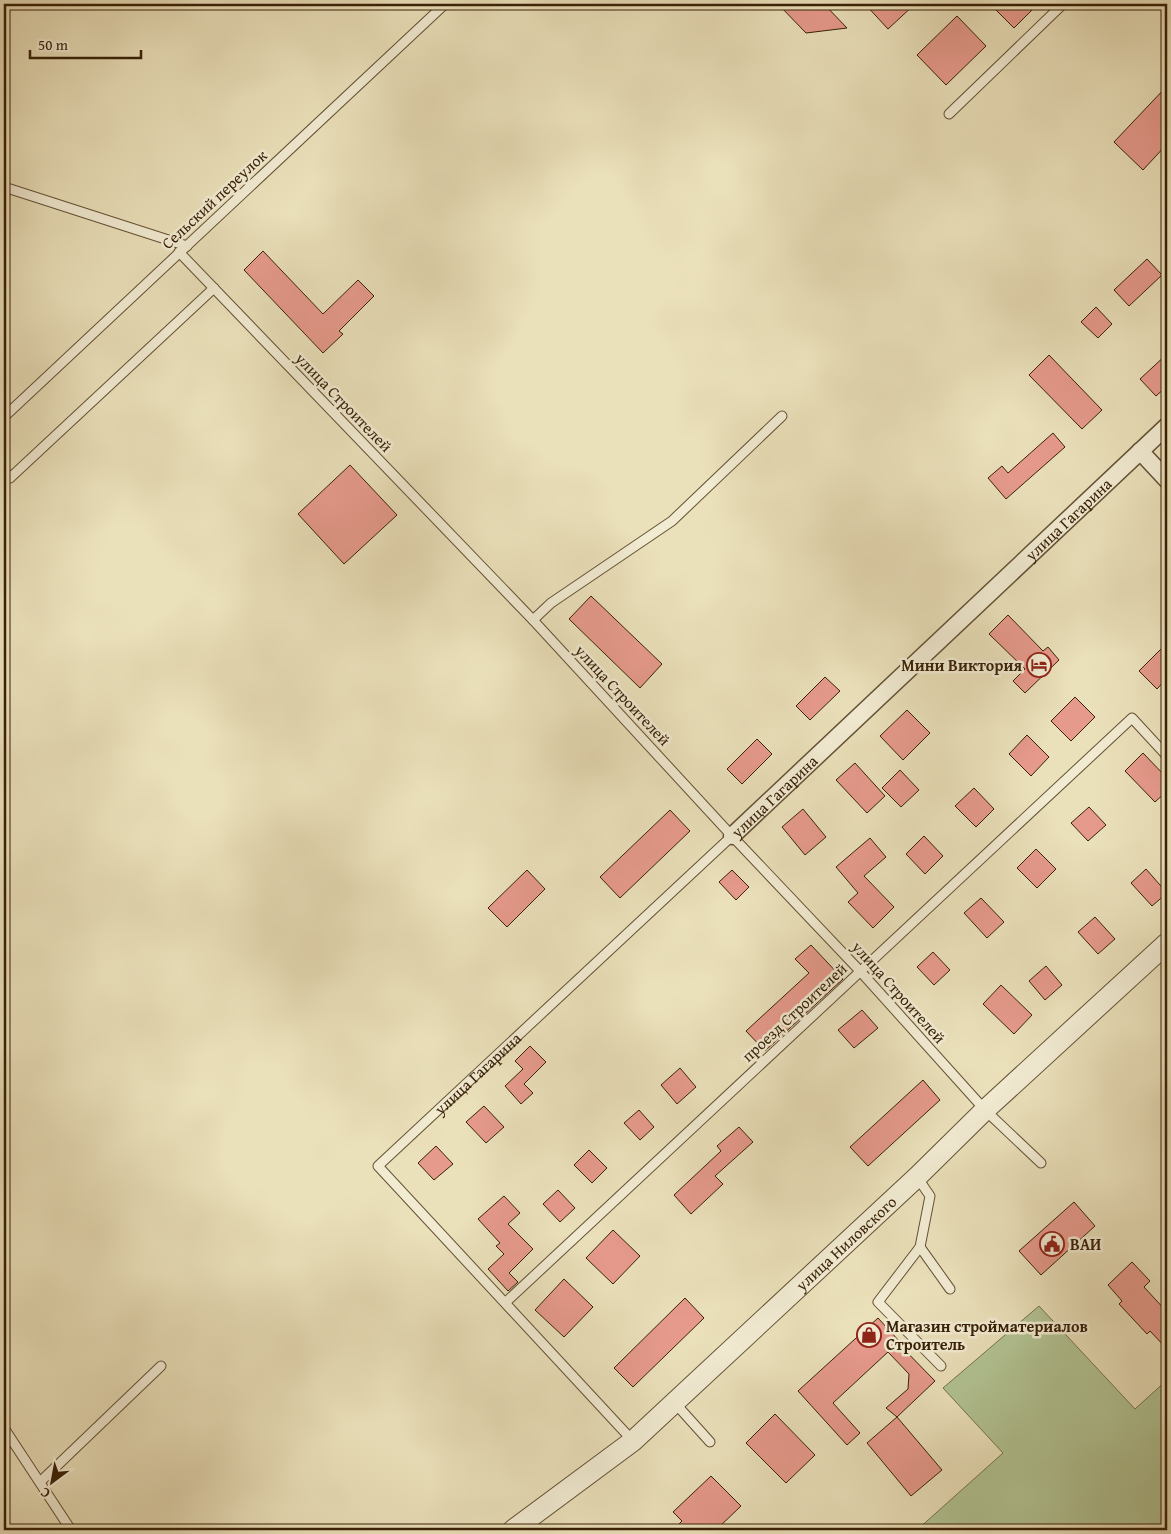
<svg xmlns="http://www.w3.org/2000/svg" width="1171" height="1534" viewBox="0 0 1171 1534" font-family="'Gentium Book Plus',serif">
  <rect width="100%" height="100%" fill="#eae0ba"/>
  <filter id="stains"><feTurbulence type="fractalNoise" baseFrequency=".004" numOctaves="4"/><feColorMatrix values="0 0 0 0 .2 0 0 0 0 .09 0 0 0 0 .02 0 0 0 .5 -.17"/></filter>
  <radialGradient id="worn" r=".72"><stop offset=".6" stop-color="#630" stop-opacity="0"/><stop offset="1" stop-color="#630" stop-opacity=".3"/></radialGradient>
  <path fill="#b2c393" stroke="#75724d" d="M1039 1306 1135 1409 1167 1380V1530H917L1003 1453 943 1388Z"/>
  <g fill="#e69a8c" stroke="#382107">
    <path d="M778 4H824L847 28 806 33Z"/>
    <path d="M865 4H915L888 29Z"/>
    <path d="M990 4H1038L1014 28Z"/>
    <path d="M957 16 986 46 946 85 917 55Z"/>
    <path d="M1167 86V144L1143 170 1114 142Z"/>
    <path d="M263 251 323 314 358 280 374 296 339 331 343 334 323 353 244 270Z"/>
    <path d="M1147 259 1162 275 1129 306 1114 290Z"/>
    <path d="M1096 307 1112 324 1098 338 1081 322Z"/>
    <path d="M1167 354V386L1156 396 1140 379Z"/>
    <path d="M1049 355 1102 410 1082 429 1029 375Z"/>
    <path d="M1053 433 1065 447 1006 499 988 478 1002 466 1008 473Z"/>
    <path d="M350 465 397 515 344 564 298 514Z"/>
    <path d="M591 596 662 664 640 688 569 619Z"/>
    <path d="M1008 615 1043 651 1048 647 1059 660 1025 693 1013 681 1025 669 989 634Z"/>
    <path d="M1167 643V678L1157 689 1139 671Z"/>
    <path d="M825 677 840 691 810 720 796 706Z"/>
    <path d="M1075 697 1095 717 1071 741 1051 721Z"/>
    <path d="M907 710 930 733 903 760 880 736Z"/>
    <path d="M1027 735 1049 757 1031 776 1009 754Z"/>
    <path d="M757 739 772 754 742 784 727 769Z"/>
    <path d="M1143 753 1167 778V791L1155 802 1125 771Z"/>
    <path d="M855 763 885 796 867 813 836 780Z"/>
    <path d="M900 770 919 790 901 807 882 788Z"/>
    <path d="M974 788 994 809 976 827 955 806Z"/>
    <path d="M1089 807 1106 825 1088 841 1071 823Z"/>
    <path d="M803 809 826 837 805 855 782 827Z"/>
    <path d="M670 810 690 831 620 898 600 877Z"/>
    <path d="M924 836 943 856 925 874 906 854Z"/>
    <path d="M870 838 886 857 864 876 894 907 873 928 848 902 858 893 836 867Z"/>
    <path d="M1036 849 1056 869 1037 888 1017 868Z"/>
    <path d="M1146 869 1167 893 1152 906 1131 883Z"/>
    <path d="M527 870 545 889 507 927 488 908Z"/>
    <path d="M732 870 749 887 736 900 719 882Z"/>
    <path d="M981 898 1004 922 987 938 964 913Z"/>
    <path d="M1095 917 1115 939 1098 954 1078 932Z"/>
    <path d="M811 945 843 979 765 1051 746 1031 809 973 795 959Z"/>
    <path d="M933 952 950 970 934 985 917 967Z"/>
    <path d="M1046 966 1062 985 1045 1000 1029 981Z"/>
    <path d="M1001 985 1032 1015 1014 1034 983 1004Z"/>
    <path d="M862 1010 878 1028 854 1048 838 1030Z"/>
    <path d="M530 1046 546 1062 524 1084 533 1093 521 1104 505 1086 523 1069 515 1061Z"/>
    <path d="M680 1068 696 1087 677 1104 661 1085Z"/>
    <path d="M923 1080 940 1100 868 1166 850 1147Z"/>
    <path d="M484 1106 504 1127 486 1143 466 1122Z"/>
    <path d="M639 1110 654 1127 640 1140 624 1123Z"/>
    <path d="M739 1127 753 1142 715 1176 723 1184 691 1214 674 1195 721 1151 717 1146Z"/>
    <path d="M436 1146 453 1164 434 1180 418 1163Z"/>
    <path d="M589 1150 607 1168 592 1183 574 1165Z"/>
    <path d="M558 1190 575 1208 560 1222 543 1204Z"/>
    <path d="M504 1196 520 1213 508 1224 533 1249 509 1273 518 1282 508 1291 488 1269 504 1254 496 1246 500 1243 478 1219Z"/>
    <path d="M1074 1202 1095 1226 1041 1275 1019 1251Z"/>
    <path d="M613 1230 640 1256 613 1284 586 1258Z"/>
    <path d="M1132 1262 1150 1281 1144 1287 1167 1312V1349L1150 1331 1147 1334 1119 1304 1122 1301 1108 1285Z"/>
    <path d="M564 1279 593 1307 564 1337 535 1310Z"/>
    <path d="M685 1298 704 1318 633 1387 614 1368Z"/>
    <path d="M878 1318 900 1342 898 1343 935 1381 897 1417 886 1408 908 1389 909 1374 888 1352 833 1403 860 1433 847 1445 798 1391Z"/>
    <path d="M775 1414 815 1455 786 1483 746 1443Z"/>
    <path d="M897 1417 942 1470 911 1496 867 1443Z"/>
    <path d="M711 1476 741 1506 716 1530H673L682 1521 673 1512Z"/>
  </g>
  <g fill="none" stroke-linecap="round" stroke-linejoin="round">
    <defs>
      <g id="service">
        <path d="M949 114 1063 4"/>
        <path d="M4 187 187 246"/>
        <path d="M179 252 533 620 732 836 860 971 985 1110 1041 1163"/>
        <path d="M4 417 445 4"/>
        <path d="M4 471 10 478 214 288"/>
        <path d="M533 620 551 603 672 521 782 416"/>
        <path d="M917 1177 930 1196 920 1247 878 1302 941 1366"/>
        <path d="M920 1247 950 1289"/>
        <path d="M506 1302 1132 718 1167 756"/>
        <path d="M674 1402 710 1442"/>
        <path d="M4 1428 71 1530"/>
        <path id="s1" d="M633 1441 378 1166 732 836"/>
        <path d="M40 1482 161 1366"/>
      </g>
      <g id="minor">
        <path d="M1140 451 1167 480"/>
        <path id="s2" d="M732 836 1167 426"/>
      </g>
      <g id="tertiary">
        <path id="s3" d="M513 1530 633 1441 917 1177 985 1110 1167 943"/>
      </g>
    </defs>
    <use href="#service" stroke="#645134" stroke-width="11"/>
    <use href="#minor" stroke="#645134" stroke-width="19"/>
    <use href="#tertiary" stroke="#645134" stroke-width="22"/>
    <use href="#service" stroke="#f1ebd2" stroke-width="9"/>
    <use href="#minor" stroke="#f1ebd2" stroke-width="16"/>
    <use href="#tertiary" stroke="#f1ebd2" stroke-width="20"/>
  </g>
  <defs>
    <symbol id="hotel-ring" viewBox="-11 -11 22 22"><circle r="9.5" fill="#f1ebd2" stroke="#8f2418" stroke-width="1.5"/><path d="M-6-4.5h1.5V1H6V5H4.5V3h-9V5H-6ZM-4 0a1.8 1.8 0 1 1 3.6 0ZM.5 0V-2.5h3Q6-2.5 6 0Z" fill="#8f2418"/></symbol>
    <symbol id="civic-ring" viewBox="-11 -11 22 22"><circle r="9.5" fill="#f1ebd2" stroke="#8f2418" stroke-width="1.5"/><path d="M-.6-6.5H3V-4.5H.6V-3L4-1V1h2V6H-6V1h2V-1L-.6-3ZM-1.2 2.5V6h2.4V2.5Z" fill="#8f2418"/></symbol>
    <symbol id="shop-ring" viewBox="-11 -11 22 22"><circle r="9.5" fill="#f1ebd2" stroke="#8f2418" stroke-width="1.5"/><path d="M-5-2.5h2.3a2.7 3.5 0 0 1 5.4 0H5L5.5 6h-11ZM-1.5-2.5h3a1.5 2.3 0 0 0-3 0Z" fill="#8f2418"/></symbol>
  </defs>
  <g fill-rule="evenodd">
    <use href="#hotel-ring" x="1025" y="651" width="28" height="28"/>
    <use href="#civic-ring" x="1038" y="1230" width="28" height="28"/>
    <use href="#shop-ring" x="855" y="1321" width="28" height="28"/>
  </g>
  <g text-anchor="middle" stroke-width="5" stroke-linejoin="round" paint-order="stroke">
    <g font-size="16" fill="#382107" stroke="#f1ebd2">
      <text transform="translate(214 199) rotate(-43)" y="6">Сельский переулок</text>
      <text transform="translate(344 402) rotate(46)" y="6">улица Строителей</text>
      <text dy="6" stroke="none"><textPath href="#s2" startOffset="462">улица Гагарина</textPath></text>
      <text transform="translate(623 695) rotate(47)" y="6">улица Строителей</text>
      <text dy="6" stroke="none"><textPath href="#s2" startOffset="58">улица Гагарина</textPath></text>
      <text transform="translate(899 992) rotate(48)" y="6">улица Строителей</text>
      <text transform="translate(794 1012) rotate(-43)" y="6">проезд Строителей</text>
      <text dy="6" stroke="none"><textPath href="#s1" startOffset="511">улица Гагарина</textPath></text>
      <text dy="6" stroke="none"><textPath href="#s3" startOffset="440">улица Ниловского</textPath></text>
    </g>
    <g font-size="16" font-weight="bold" fill="#382107" stroke="#f1ebd2" text-anchor="start">
      <text x="1022" y="671" text-anchor="end">Мини Виктория</text>
      <text x="1070" y="1250">ВАИ</text>
      <text x="886" y="1332">Магазин стройматериалов<tspan x="886" dy="18">Строитель</tspan></text>
    </g>
  </g>
  <rect width="1171" height="1534" fill="none" stroke="#eae0ba" stroke-width="20"/>
  <rect x="5" y="5" width="1161" height="1524" fill="none" stroke="#382107" stroke-width="2.5"/>
  <rect x="10" y="10" width="1151" height="1514" fill="none" stroke="#382107"/>
  <g transform="translate(52 1482) rotate(212)" stroke="#f1ebd2" stroke-width="4" paint-order="stroke">
  <path d="M0-4L9 19L0 12L-9 19Z" fill="#382107"/>
  <text y="-8" font-size="14" font-weight="bold" text-anchor="middle" fill="#382107">С</text>
  </g>
  <path d="M30 50v8h111v-8" fill="none" stroke="#382107" stroke-width="2.5"/>
  <text x="38" y="50" font-size="15" fill="#382107" stroke="#f1ebd2" stroke-width="4" paint-order="stroke">50 m</text>
  <rect width="100%" height="100%" filter="url(#stains)"/>
  <rect width="100%" height="100%" fill="url(#worn)"/>
</svg>
